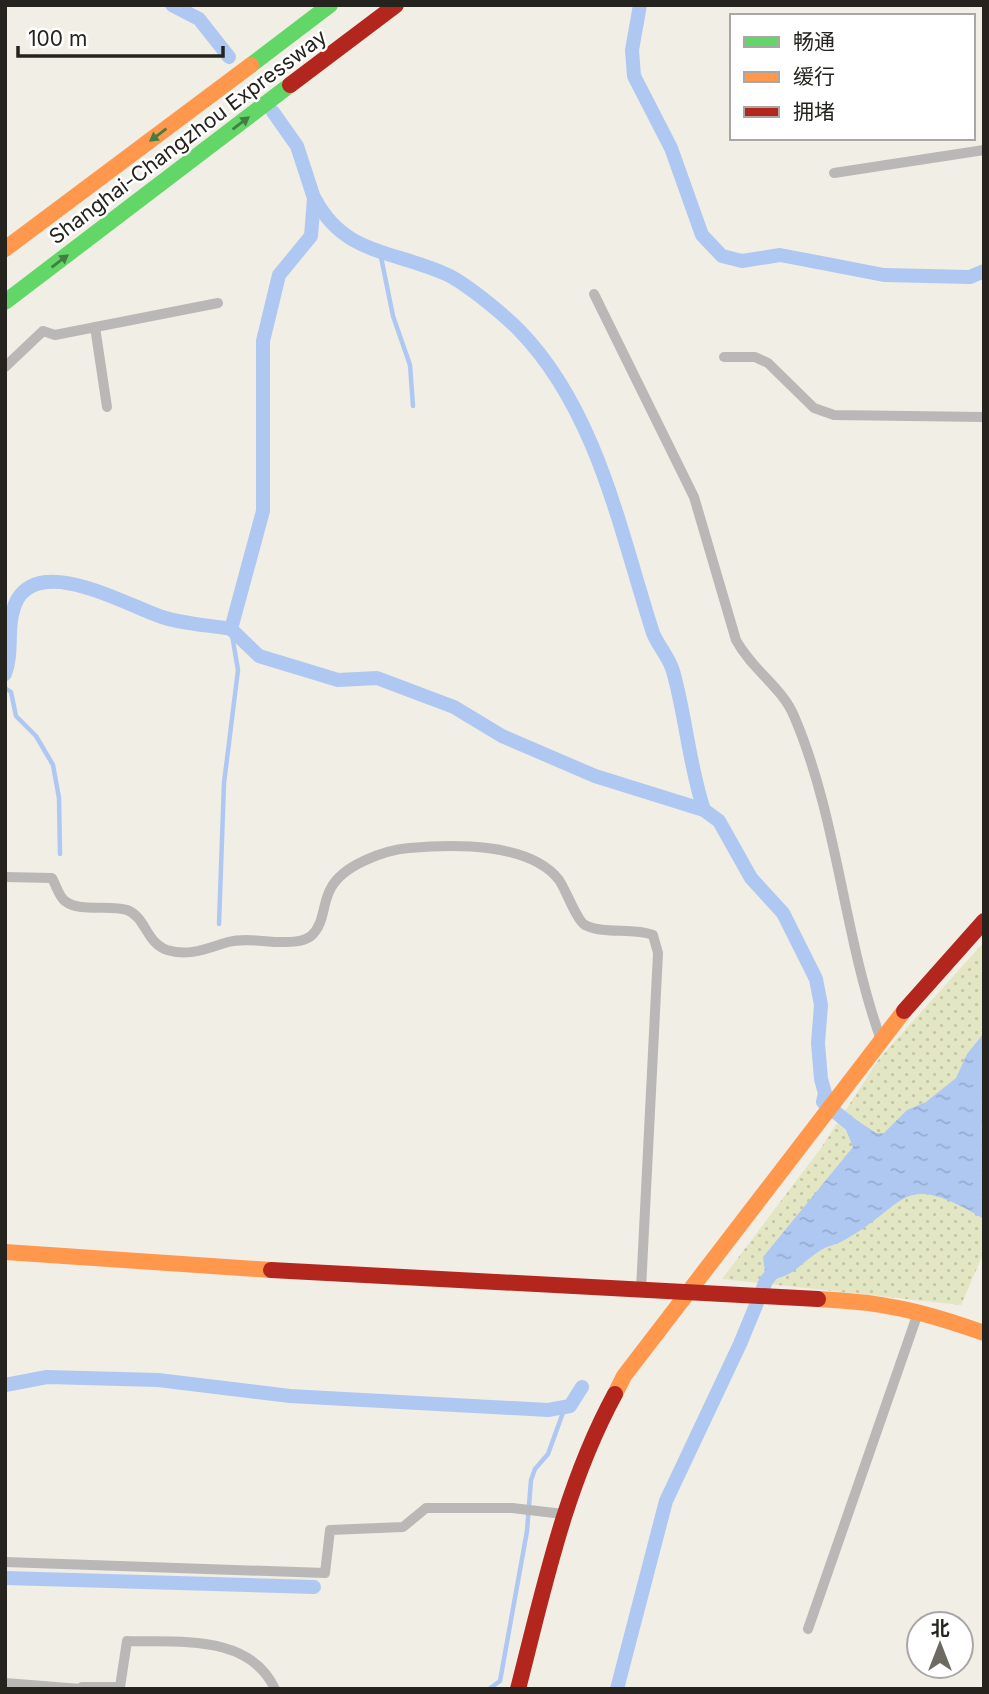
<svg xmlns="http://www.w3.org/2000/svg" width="989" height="1694" viewBox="0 0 989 1694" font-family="Inter,'Noto Sans SC',sans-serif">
  <defs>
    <pattern id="grass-dots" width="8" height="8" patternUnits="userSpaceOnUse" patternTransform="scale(1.75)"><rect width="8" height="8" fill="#e3e6c3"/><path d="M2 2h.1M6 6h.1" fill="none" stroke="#c3c5a7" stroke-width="1.8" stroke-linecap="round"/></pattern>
    <pattern id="water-ripples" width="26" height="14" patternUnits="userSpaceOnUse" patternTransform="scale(1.75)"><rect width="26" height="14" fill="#afc8f2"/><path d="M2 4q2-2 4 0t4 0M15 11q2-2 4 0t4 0" fill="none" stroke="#96accf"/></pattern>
  </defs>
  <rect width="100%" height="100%" fill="#f1eee6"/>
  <path fill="url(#grass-dots)" d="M984 942V1252L961 1305 722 1279 821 1148 879 1059Z"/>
  <path fill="url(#water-ripples)" d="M984 1033V1219C898 1168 910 1205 841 1242 835 1245 827 1246 821 1250 796 1266 798 1275 766 1281L763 1257 853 1147 846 1130 855 1119 876 1133H884L907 1110 926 1102 956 1078 967 1054Z"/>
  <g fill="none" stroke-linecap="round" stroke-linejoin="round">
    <g stroke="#afc8f2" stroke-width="4.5">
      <path d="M386 252 381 257 393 316 410 365 413 406"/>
      <path d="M5 688 11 692 16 716 36 736 53 765 59 798 60 854"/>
      <path d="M219 924 224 783 238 670 231 629"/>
      <path d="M489 1689 500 1681 527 1531 531 1480 535 1469 548 1454 565 1407"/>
    </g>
    <g stroke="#afc8f2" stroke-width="14">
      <path d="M172 5 199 19 229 57"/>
      <path d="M640 5 632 50 634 76 671 148 702 235 722 256 742 261 780 255 884 275 970 277 984 271"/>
      <path d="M315 199C345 256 394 250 448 275 468 285 503 314 519 330 597 410 620 531 653 633 658 646 669 657 673 671 686 717 689 765 704 810"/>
      <path d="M231 629 259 656 338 680 377 678 454 707 502 736 595 776 704 810 719 821 751 878 783 913 816 979 821 1005 818 1043 821 1079 825 1093 823 1102 865 1136"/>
      <path d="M5 674C14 651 5 624 17 600 42 555 128 606 162 617 183 624 208 625 231 629L263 511V341L279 275 311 236 314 198 297 146 273 112"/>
      <path d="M5 1385 47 1377 158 1380 290 1396 548 1410 570 1406 582 1387"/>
      <path d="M5 1578 314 1587"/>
      <path d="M617 1689 666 1501 740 1344 766 1281 777 1267"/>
    </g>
    <g stroke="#bab8b6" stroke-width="10">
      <path d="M834 173 984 150"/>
      <path d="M594 294 694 497 736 640C752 670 782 687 794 716 838 819 843 934 881 1040"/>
      <path d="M95 327 107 407"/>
      <path d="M724 357H755L768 363 814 408 834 415 984 417"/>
      <path d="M5 367 43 331 55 335 218 303"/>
      <path d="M5 877 52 878C56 885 59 897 65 901 80 913 109 904 127 910 146 917 146 943 167 950 190 957 207 948 228 942 243 938 260 941 276 942 287 942 302 943 311 936 325 924 322 903 331 888 343 865 385 850 409 848 452 844 530 842 559 880 566 890 577 921 585 925 605 935 632 927 653 935L658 953 641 1289"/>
      <path d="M5 1562 325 1573 330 1530 403 1527 426 1508H512L563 1514"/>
      <path d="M808 1629 919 1310"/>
      <path d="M5 1683 81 1689"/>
      <path d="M82 1687H120L127 1641C178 1643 249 1633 275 1689"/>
    </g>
    <g stroke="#63d668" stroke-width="16">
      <path d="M251 65 330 5"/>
      <path d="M5 302 290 85"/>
    </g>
    <g stroke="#ff974d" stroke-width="16">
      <path d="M5 249 251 65"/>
      <path d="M5 1252 271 1270"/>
      <path d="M818 1299C884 1302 922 1311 984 1333"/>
      <path d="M615 1394 624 1376 904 1011"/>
    </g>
    <g stroke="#b3261e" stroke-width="16">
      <path d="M290 85 396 5"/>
      <path d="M904 1011 984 921"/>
      <path d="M271 1270 818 1299"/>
      <path d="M518 1689C544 1588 565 1486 615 1394"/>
    </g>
  </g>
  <defs><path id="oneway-solid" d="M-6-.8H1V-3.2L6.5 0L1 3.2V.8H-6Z" transform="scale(1.75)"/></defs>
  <g fill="#447c42">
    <use href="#oneway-solid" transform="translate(241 123) rotate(-37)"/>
    <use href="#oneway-solid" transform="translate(158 135) rotate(143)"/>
    <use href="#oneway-solid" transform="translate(60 261) rotate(-37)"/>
  </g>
  <g text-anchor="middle" stroke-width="5" stroke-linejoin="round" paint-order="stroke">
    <g font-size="21" fill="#25231d" stroke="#fff">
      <text transform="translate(188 137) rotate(-37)" y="7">Shanghai-Changzhou Expressway</text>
    </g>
  </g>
  <rect width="989" height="1694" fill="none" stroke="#25231d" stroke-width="14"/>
  <rect x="730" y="14" width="245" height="126" fill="#ffffff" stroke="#a8a7a5" stroke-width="2"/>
  <rect x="744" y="37" width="35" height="10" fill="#63d668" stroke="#a8a7a5" stroke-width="2"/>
  <text x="793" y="49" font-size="21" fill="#25231d">畅通</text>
  <rect x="744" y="72" width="35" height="10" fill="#ff974d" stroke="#a8a7a5" stroke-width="2"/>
  <text x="793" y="84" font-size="21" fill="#25231d">缓行</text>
  <rect x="744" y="107" width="35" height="10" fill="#b3261e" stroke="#a8a7a5" stroke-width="2"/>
  <text x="793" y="119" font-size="21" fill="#25231d">拥堵</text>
  <g transform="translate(940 1645)"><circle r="33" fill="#ffffff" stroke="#a8a7a5" stroke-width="2"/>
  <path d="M0-5L12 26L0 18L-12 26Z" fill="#6c6a63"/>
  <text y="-10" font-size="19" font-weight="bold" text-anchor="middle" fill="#25231d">北</text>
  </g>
  <path d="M18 46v10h205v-10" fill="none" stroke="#25231d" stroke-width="3.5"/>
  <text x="28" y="46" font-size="21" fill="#25231d" stroke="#ffffff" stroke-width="5" paint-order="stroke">100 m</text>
</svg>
